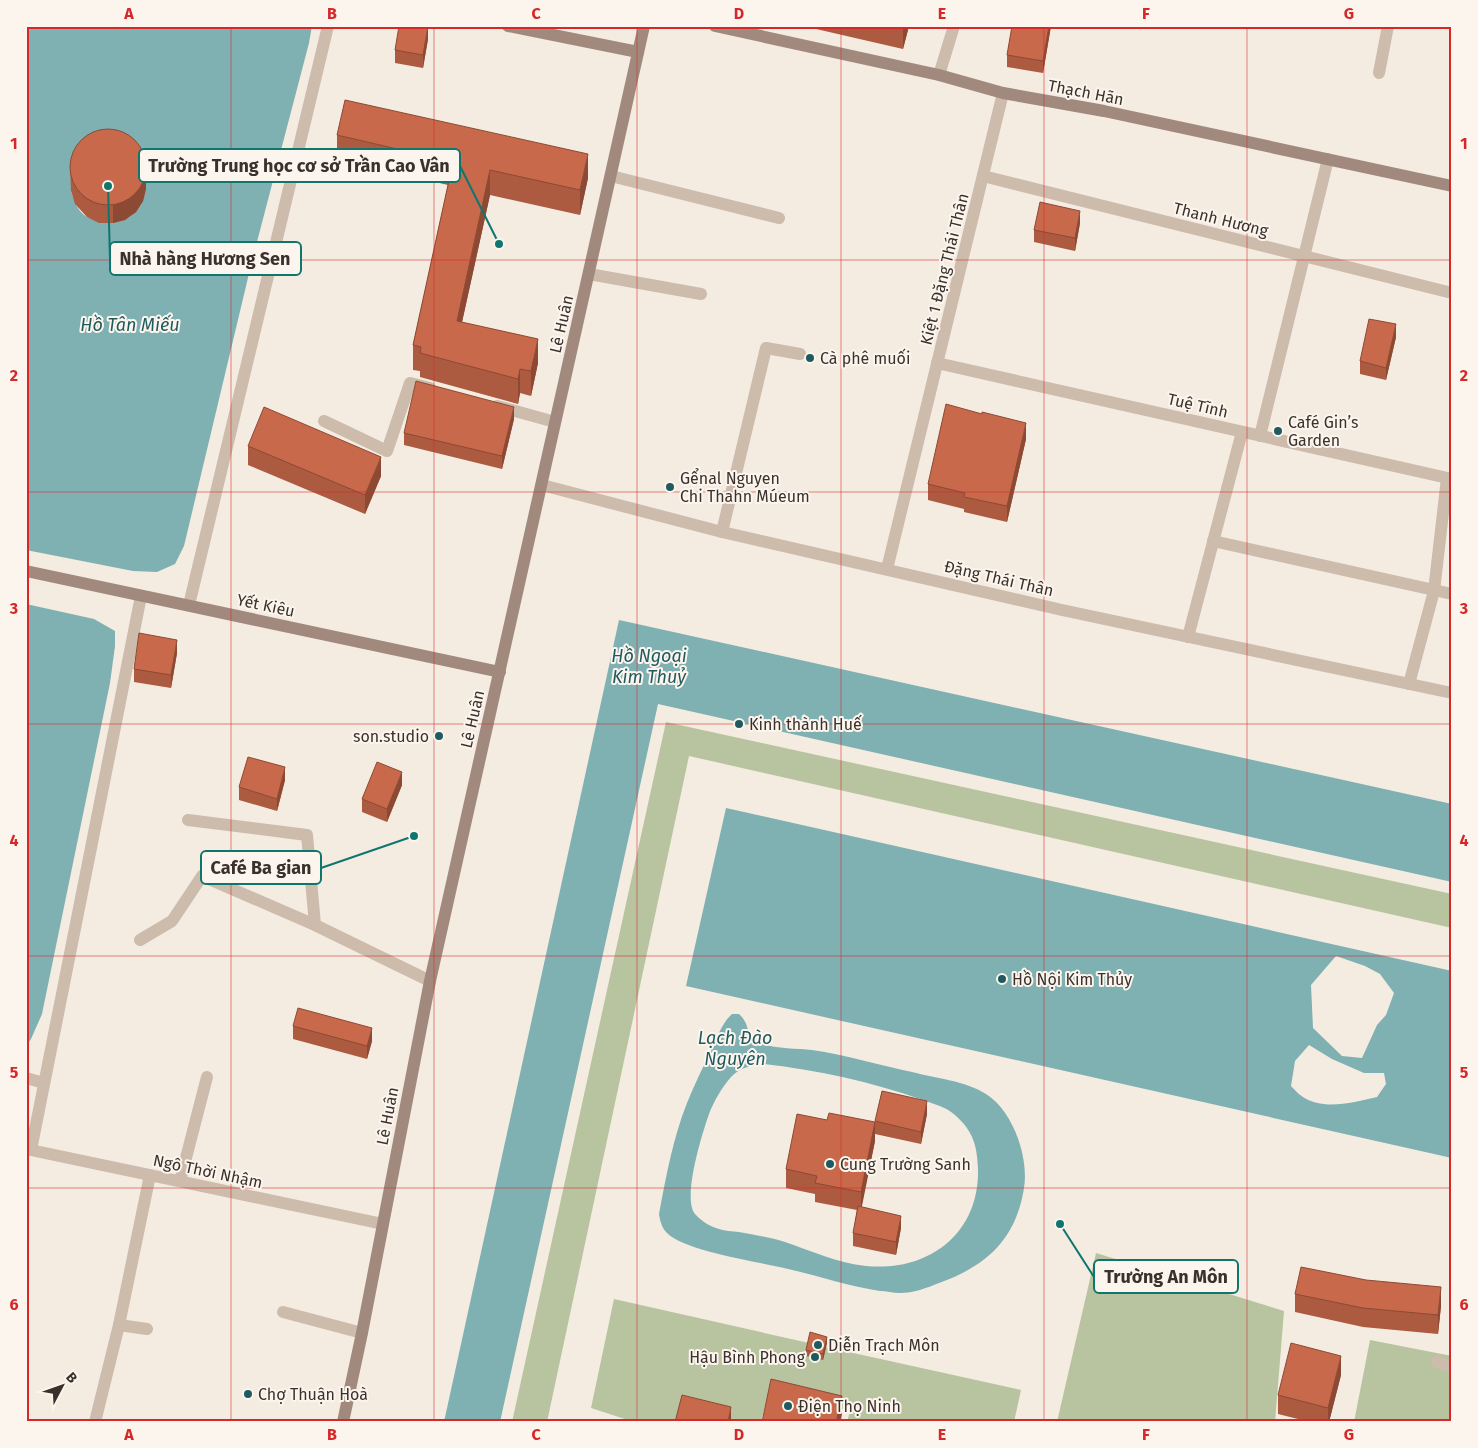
<svg xmlns="http://www.w3.org/2000/svg" width="1478" height="1448" viewBox="0 0 1478 1448" font-family="'Fira Sans',sans-serif">
  <rect width="100%" height="100%" fill="#f4ebe1"/>
  <g fill="#b8c4a0">
    <path d="M666 722 1452 894V928L689 756 547 1422H512Z"/>
    <path d="M1096 1253 1284 1311 1275 1422H1057Z"/>
    <path d="M614 1299 809 1343 825 1350 826 1347 1021 1390 1014 1422H847L850 1411 769 1389 761 1422H634L591 1408Z"/>
    <path d="M1370 1340 1452 1356V1422H1354Z"/>
  </g>
  <g fill="#7fb0b2" fill-rule="evenodd">
    <path d="M30 26H312L309 43 252 261 184 546 175 564 157 572 133 571 26 550V45ZM146 189C141 211 127 227 102 221 98 220 91 219 87 217 78 212 74 201 71 191Z"/>
    <path d="M26 604 94 619 115 631V646L110 683 42 1014 31 1039 26 1046Z"/>
    <path d="M619 620 1452 804V882L658 704 500 1422H444Z"/>
    <path d="M726 808 1452 971V1158L686 986ZM1336 956 1365 966 1380 974 1394 993 1386 1015 1377 1025 1362 1058 1342 1056 1313 1028 1311 985ZM1309 1045 1332 1059 1364 1073H1384L1386 1084 1377 1097C1354 1102 1324 1111 1303 1097 1298 1094 1294 1089 1291 1086L1295 1061Z"/>
    <path d="M732 1014H739C741 1016 743 1018 744 1020 749 1027 747 1036 755 1041 770 1049 795 1048 812 1050 846 1055 878 1065 912 1072 935 1078 966 1081 986 1094 1013 1111 1029 1157 1024 1188 1016 1239 987 1266 939 1283 927 1288 913 1293 900 1293 893 1293 886 1291 880 1291 847 1286 816 1275 784 1268 758 1262 685 1251 667 1233 662 1228 660 1221 659 1214 666 1177 673 1138 687 1103 694 1085 703 1068 711 1050 717 1038 722 1023 732 1014ZM764 1064C818 1070 872 1082 923 1100 934 1104 946 1107 955 1115 973 1131 977 1145 978 1168 980 1234 928 1272 866 1266 837 1263 812 1251 785 1242 770 1237 754 1235 739 1232 732 1231 725 1231 719 1229 711 1227 701 1221 695 1214 682 1198 702 1134 709 1114 714 1101 722 1087 731 1077 740 1067 751 1066 764 1064Z"/>
  </g>
  <g fill="none" stroke-linecap="round" stroke-linejoin="round">
    <g stroke="#cdbbac" stroke-width="12">
      <path d="M611 176 779 218"/>
      <path d="M589 274 701 294"/>
      <path d="M497 406 555 422"/>
      <path d="M324 421 387 451 410 383 430 388"/>
      <path d="M722 532 766 348 800 354"/>
      <path d="M188 820 307 835 315 925"/>
      <path d="M140 940 172 921 202 876 315 925 430 981"/>
      <path d="M26 1078 44 1083"/>
      <path d="M180 1181 207 1077"/>
      <path d="M283 1312 362 1333"/>
      <path d="M119 1325 147 1329"/>
      <path d="M1437 1362 1452 1367"/>
      <path d="M95 1422 119 1325 150 1175"/>
    </g>
    <g stroke="#cdbbac" stroke-width="12">
      <path d="M1379 73 1388 26"/>
      <path d="M939 75 954 26"/>
      <path d="M983 176 1452 293"/>
      <path d="M937 363 1452 479"/>
      <path d="M1260 436 1328 159"/>
      <path d="M542 485 722 532 1062 610 1452 693"/>
      <path d="M1213 541 1452 594"/>
      <path d="M887 569 1003 93"/>
      <path d="M189 605 328 26"/>
      <path d="M1188 637 1242 432"/>
      <path d="M1409 684 1434 591 1447 478"/>
      <path d="M26 1149 383 1224"/>
      <path d="M31 1150 141 596"/>
    </g>
    <g stroke="#a18a7d" stroke-width="12">
      <path d="M508 26 638 52"/>
      <path d="M715 26 939 75 1003 93 1104 111 1452 186"/>
      <path d="M26 571 500 672"/>
      <path d="M343 1422 362 1333 430 981 644 26"/>
    </g>
  </g>
  <g fill="#ac5a40">
    <path d="M803 26H909L903 49Z"/>
    <path d="M1051 26 1043 73 1007 67V55Z"/>
    <path d="M428 39 423 68 395 63V50Z"/>
    <path d="M337 135 588 178 580 215 490 195 462 322 538 363 531 396 520 393 518 404 420 377V371L413 370V345L448 185 337 159Z"/>
    <path d="M70 164 146 189 143 201 136 212 125 220 113 223H99L87 217 75 204 71 191Z"/>
    <path d="M1080 223 1075 251 1034 242V230Z"/>
    <path d="M1396 337 1386 380 1360 374V361Z"/>
    <path d="M514 419 502 469 404 445V433Z"/>
    <path d="M1026 439 1007 522 964 512V509L928 500V484Z"/>
    <path d="M248 446 381 476 365 514 248 465Z"/>
    <path d="M177 653 171 688 134 682V669Z"/>
    <path d="M285 780 277 811 239 800V787Z"/>
    <path d="M402 785 387 822 362 812V799Z"/>
    <path d="M293 1026 372 1041 367 1059 293 1039Z"/>
    <path d="M882 1091 927 1114 921 1144 875 1134V1141L861 1207 901 1228 896 1255 853 1246V1233L857 1210 815 1202V1194L786 1188V1169L875 1122Z"/>
    <path d="M1295 1294 1441 1306 1438 1334 1363 1327 1295 1312Z"/>
    <path d="M827 1343 823 1360 806 1356V1350Z"/>
    <path d="M1341 1375 1329 1422H1310L1278 1414V1395Z"/>
  </g>
  <g fill="#8c4a34">
    <path d="M428 26V39L423 68V55Z"/>
    <path d="M903 26H909L903 49Z"/>
    <path d="M1049 26H1051L1043 73V61Z"/>
    <path d="M588 154V178L580 215V190Z"/>
    <path d="M146 170V189L143 201 136 212 125 220 113 223V205Z"/>
    <path d="M490 170V195L457 345V321Z"/>
    <path d="M1080 211V223L1075 251V238Z"/>
    <path d="M1396 324V337L1386 380V368Z"/>
    <path d="M538 339V363L531 396V371Z"/>
    <path d="M520 369V393L518 404V379Z"/>
    <path d="M514 407V419L502 469V456Z"/>
    <path d="M1026 423V439L1007 522V506Z"/>
    <path d="M381 457V476L365 514V495Z"/>
    <path d="M177 640V653L171 688V675Z"/>
    <path d="M285 767V780L277 811V799Z"/>
    <path d="M402 772V785L387 822V809Z"/>
    <path d="M372 1028V1041L367 1059V1046Z"/>
    <path d="M927 1101V1114L921 1144V1132Z"/>
    <path d="M875 1122V1141L861 1211V1192Z"/>
    <path d="M901 1216V1228L896 1255V1242Z"/>
    <path d="M1441 1287V1306L1438 1334V1315Z"/>
    <path d="M827 1337V1343L823 1360V1354Z"/>
    <path d="M1341 1356V1375L1329 1422H1328V1408Z"/>
    <path d="M842 1396V1414L840 1422H836Z"/>
    <path d="M731 1407V1422H728Z"/>
  </g>
  <g fill="#c8694b" stroke="#8c4a34">
    <path d="M399 26H428L423 55 395 50Z"/>
    <path d="M1012 26H1049L1043 61 1007 55Z"/>
    <path d="M345 100 588 154 580 190 490 170 457 321 538 339 531 371 520 369 518 379 420 353 421 347 413 345 453 162 337 135Z"/>
    <circle cx="108" cy="167" r="38"/>
    <path d="M1040 202 1080 211 1075 238 1034 230Z"/>
    <path d="M1369 319 1396 324 1386 368 1360 361Z"/>
    <path d="M416 381 514 407 502 456 404 433Z"/>
    <path d="M946 404 982 414V412L1026 423 1007 506 964 497 965 493 928 484Z"/>
    <path d="M264 407 381 457 365 495 248 446Z"/>
    <path d="M139 633 177 640 171 675 134 669Z"/>
    <path d="M248 757 285 767 277 799 239 787Z"/>
    <path d="M377 762 402 772 387 809 362 799Z"/>
    <path d="M298 1008 372 1028 367 1046 293 1026Z"/>
    <path d="M882 1091 927 1101 921 1132 875 1121Z"/>
    <path d="M829 1113 875 1122 861 1192 815 1183 817 1176 786 1169 797 1114 827 1120Z"/>
    <path d="M858 1206 901 1216 896 1242 853 1233Z"/>
    <path d="M1301 1267 1366 1280 1441 1287 1438 1315 1363 1308 1295 1294Z"/>
    <path d="M810 1332 827 1337 823 1354 806 1350Z"/>
    <path d="M1291 1343 1341 1356 1328 1408 1278 1395Z"/>
    <path d="M771 1379 842 1396 836 1422H762Z"/>
    <path d="M682 1395 731 1407 728 1422H675Z"/>
    <path d="M635 1420 643 1422H634Z"/>
  </g>
  <path fill="none" stroke="#d62828" stroke-width="1" stroke-opacity="0.55" d="M231 26V1422M434 26V1422M637 26V1422M841 26V1422M1044 26V1422M1247 26V1422M26 260H1452M26 492H1452M26 724H1452M26 956H1452M26 1188H1452"/>
  <g fill="#1f5a5e" stroke="#fbf5ee" stroke-width="2">
    <circle cx="810" cy="358" r="5"/>
    <circle cx="1278" cy="431" r="5"/>
    <circle cx="670" cy="487" r="5"/>
    <circle cx="739" cy="724" r="5"/>
    <circle cx="439" cy="736" r="5"/>
    <circle cx="1002" cy="979" r="5"/>
    <circle cx="830" cy="1164" r="5"/>
    <circle cx="818" cy="1345" r="5"/>
    <circle cx="815" cy="1357" r="5"/>
    <circle cx="248" cy="1394" r="5"/>
    <circle cx="788" cy="1406" r="5"/>
  </g>
  <g text-anchor="middle" stroke-width="4" stroke-linejoin="round" paint-order="stroke">
    <g font-size="16" fill="#3b302b" stroke="#fbf5ee">
      <text transform="translate(1086 92) rotate(11)" y="6">Thạch Hãn</text>
      <text transform="translate(1221 219) rotate(14)" y="6">Thanh Hương</text>
      <text transform="translate(944 269) rotate(-76)" y="6">Kiệt 1 Đặng Thái Thân</text>
      <text transform="translate(561 324) rotate(-77)" y="6">Lê Huân</text>
      <text transform="translate(1198 405) rotate(13)" y="6">Tuệ Tĩnh</text>
      <text transform="translate(999 578) rotate(13)" y="6">Đặng Thái Thân</text>
      <text transform="translate(266 605) rotate(12)" y="6">Yết Kiêu</text>
      <text transform="translate(472 719) rotate(-77)" y="6">Lê Huân</text>
      <text transform="translate(387 1116) rotate(-79)" y="6">Lê Huân</text>
      <text transform="translate(208 1171) rotate(12)" y="6">Ngô Thời Nhậm</text>
    </g>
    <g font-size="16" fill="#3b302b" stroke="#fbf5ee" text-anchor="start">
      <text x="820" y="364">Cà phê muối</text>
      <text x="1288" y="428">Café Gin’s<tspan x="1288" dy="18">Garden</tspan></text>
      <text x="680" y="484">Gểnal Nguyen<tspan x="680" dy="18">Chi Thahn Múeum</tspan></text>
      <text x="749" y="730">Kinh thành Huế</text>
      <text x="429" y="742" text-anchor="end">son.studio</text>
      <text x="1012" y="985">Hồ Nội Kim Thủy</text>
      <text x="840" y="1170">Cung Trường Sanh</text>
      <text x="828" y="1351">Diễn Trạch Môn</text>
      <text x="805" y="1363" text-anchor="end">Hậu Bình Phong</text>
      <text x="258" y="1400">Chợ Thuận Hoà</text>
      <text x="798" y="1412">Điện Thọ Ninh</text>
    </g>
    <g font-size="18" font-style="italic" fill="#1f5a5e" stroke="#fbf5ee">
      <text x="130" y="331">Hồ Tân Miếu</text>
      <text x="649" y="662">Hồ Ngoại<tspan x="649" dy="21">Kim Thuỷ</tspan></text>
      <text x="735" y="1044">Lạch Đào<tspan x="735" dy="21">Nguyên</tspan></text>
    </g>
  </g>
  <path fill="none" stroke="#0f766e" stroke-width="2" d="M499 244L460 166M108 186L110 259M414 836L321 868M1060 1224L1094 1277"/>
  <g fill="#0f766e" stroke="#fbf5ee" stroke-width="2">
    <circle cx="499" cy="244" r="5"/>
    <circle cx="108" cy="186" r="5"/>
    <circle cx="414" cy="836" r="5"/>
    <circle cx="1060" cy="1224" r="5"/>
  </g>
  <g fill="#fbf5ee" stroke="#0f766e" stroke-width="2">
    <rect x="139" y="149" width="321" height="33" rx="5"/>
    <rect x="110" y="242" width="191" height="33" rx="5"/>
    <rect x="201" y="851" width="120" height="33" rx="5"/>
    <rect x="1094" y="1260" width="144" height="33" rx="5"/>
  </g>
  <g font-size="18" text-anchor="middle" font-weight="bold" fill="#3b302b">
    <text x="299" y="172">Trường Trung học cơ sở Trần Cao Vân</text>
    <text x="205" y="265">Nhà hàng Hương Sen</text>
    <text x="261" y="874">Café Ba gian</text>
    <text x="1166" y="1283">Trường An Môn</text>
  </g>
  <rect width="1478" height="1448" fill="none" stroke="#fbf5ee" stroke-width="55"/>
  <g transform="translate(62 1386) rotate(49)" stroke="#fbf5ee" stroke-width="4" paint-order="stroke">
  <path d="M0-4L9 19L0 12L-9 19Z" fill="#3b302b"/>
  <text y="-8" font-size="14" font-weight="bold" text-anchor="middle" fill="#3b302b">B</text>
  </g>
  <rect x="28" y="28" width="1422" height="1392" fill="none" stroke="#d62828" stroke-width="2"/>
  <g font-size="16" text-anchor="middle" font-weight="bold" fill="#d62828">
    <text x="129" y="19">A</text>
    <text x="332" y="19">B</text>
    <text x="536" y="19">C</text>
    <text x="739" y="19">D</text>
    <text x="942" y="19">E</text>
    <text x="1146" y="19">F</text>
    <text x="1349" y="19">G</text>
    <text x="14" y="149">1</text>
    <text x="1464" y="149">1</text>
    <text x="14" y="381">2</text>
    <text x="1464" y="381">2</text>
    <text x="14" y="614">3</text>
    <text x="1464" y="614">3</text>
    <text x="14" y="846">4</text>
    <text x="1464" y="846">4</text>
    <text x="14" y="1078">5</text>
    <text x="1464" y="1078">5</text>
    <text x="14" y="1310">6</text>
    <text x="1464" y="1310">6</text>
    <text x="129" y="1440">A</text>
    <text x="332" y="1440">B</text>
    <text x="536" y="1440">C</text>
    <text x="739" y="1440">D</text>
    <text x="942" y="1440">E</text>
    <text x="1146" y="1440">F</text>
    <text x="1349" y="1440">G</text>
  </g>
</svg>
